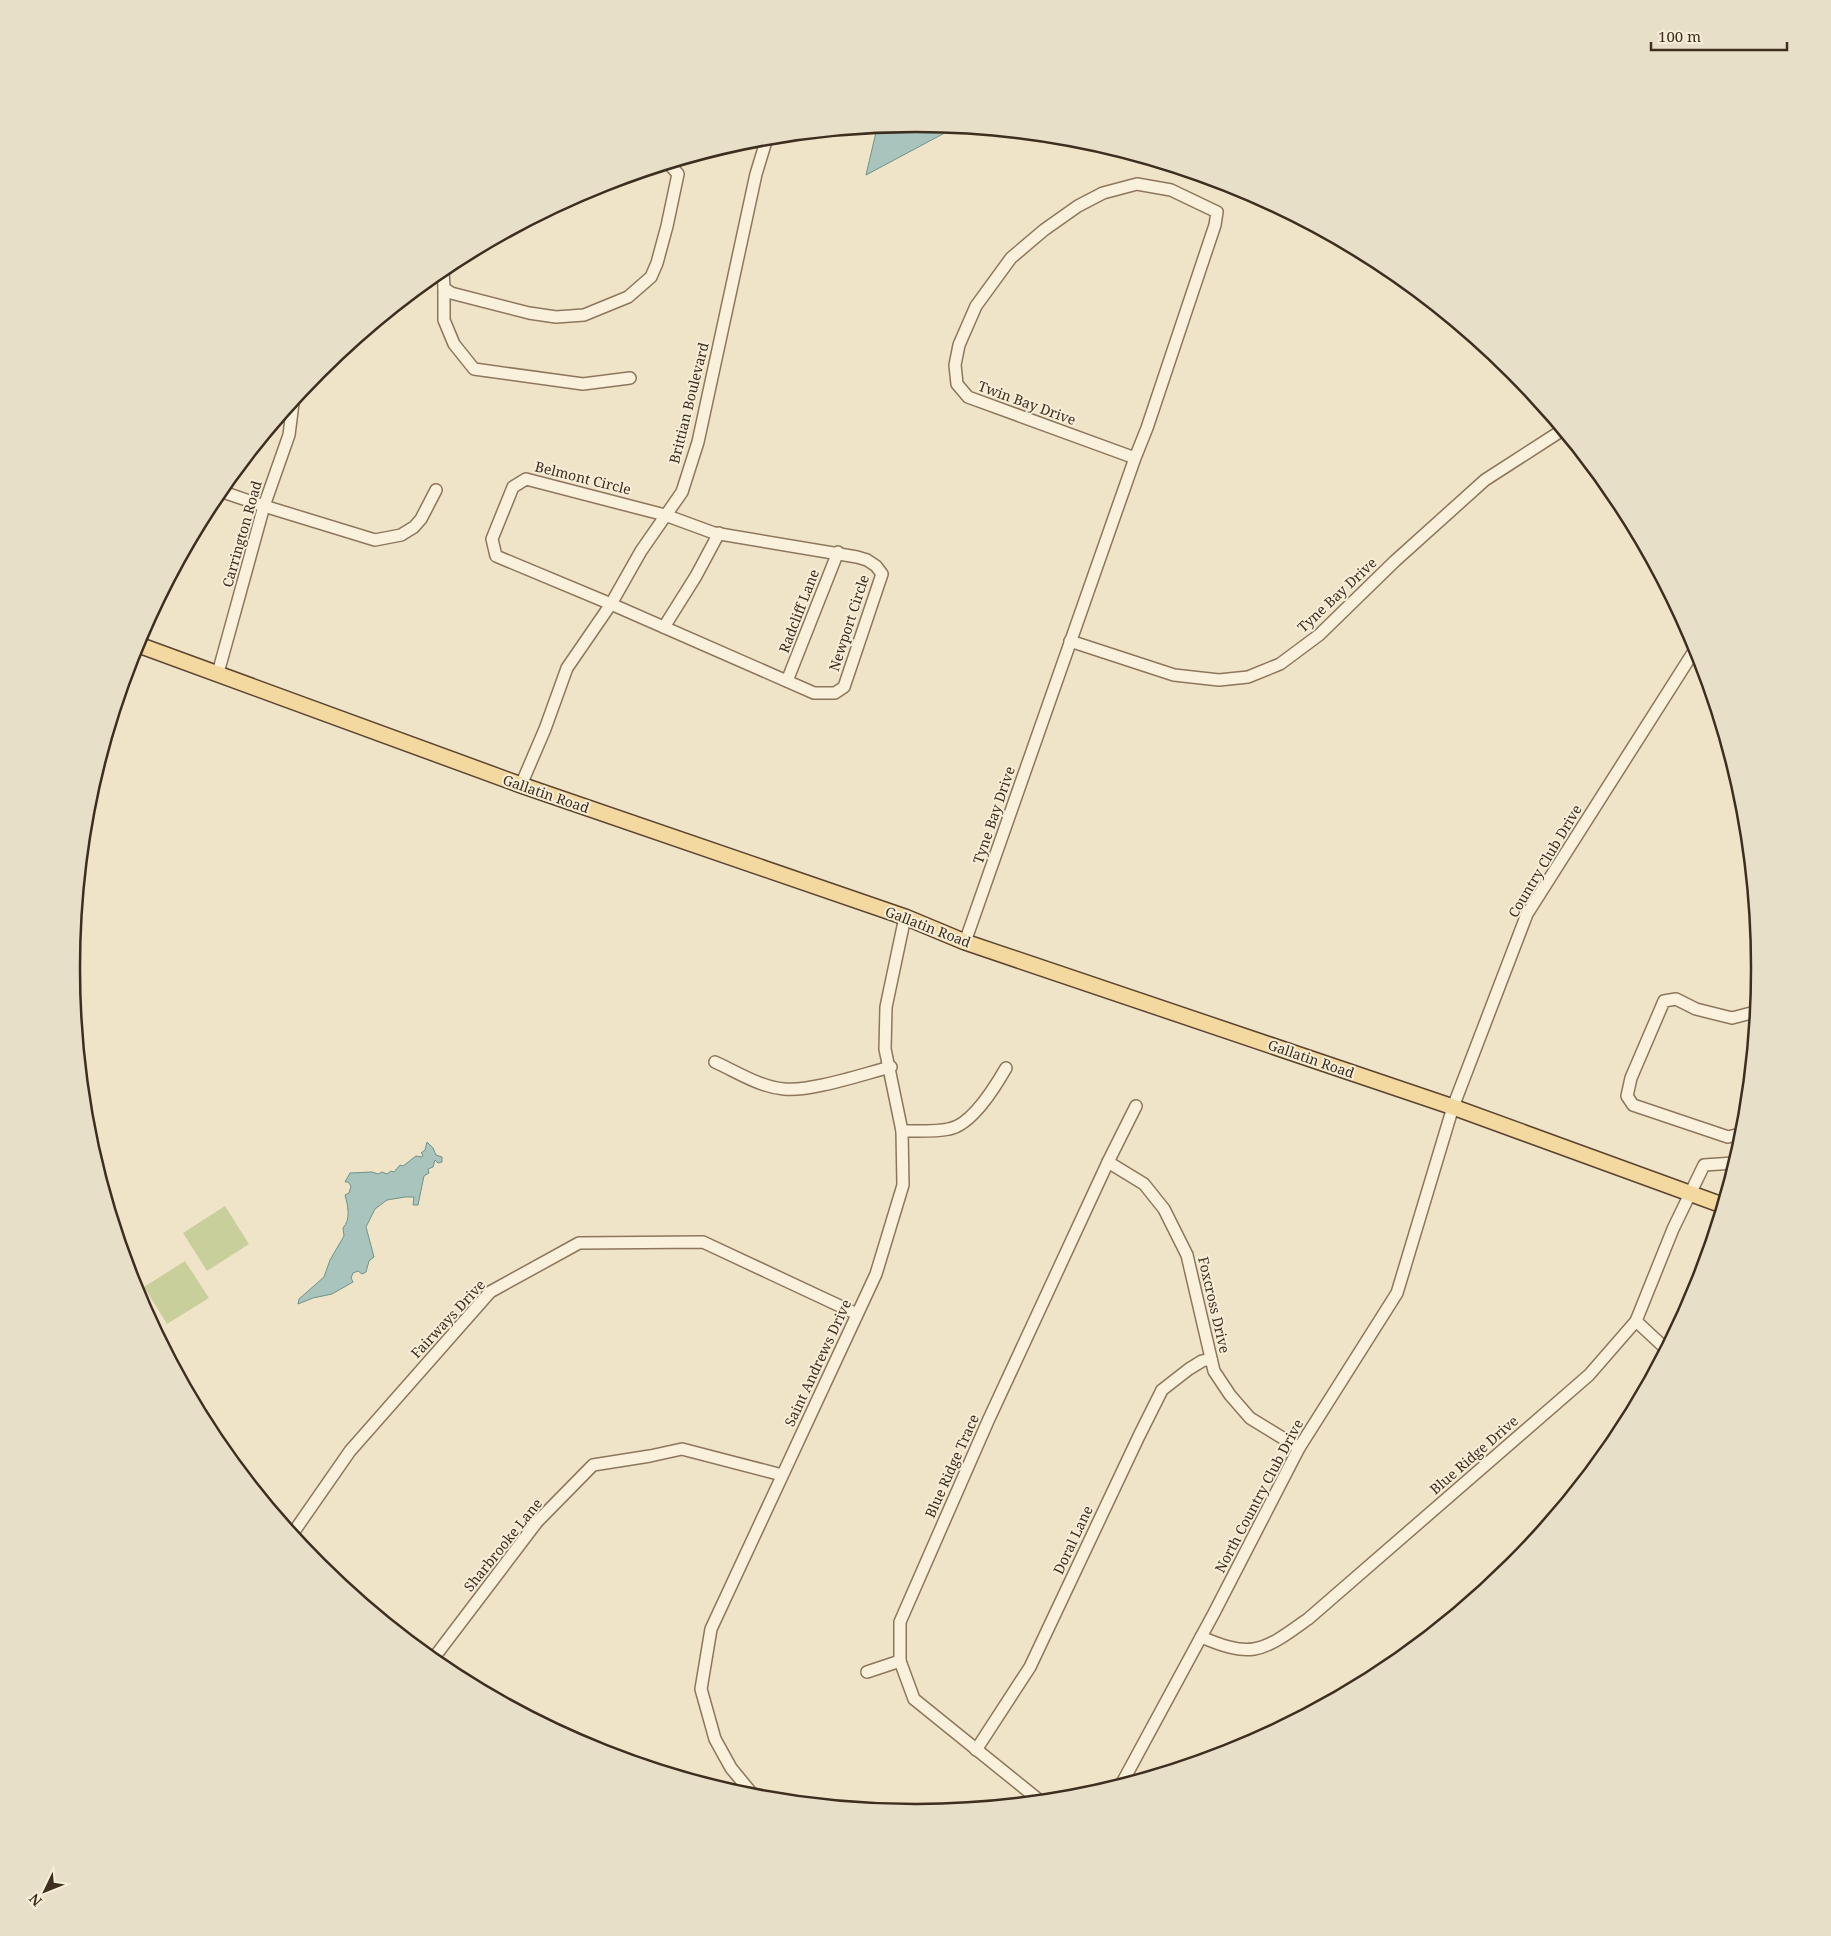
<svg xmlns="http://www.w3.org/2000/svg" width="1831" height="1936" viewBox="0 0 1831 1936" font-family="'Noto Serif',serif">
  <rect width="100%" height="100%" fill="#f0e4c8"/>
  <g fill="#c9cf9b">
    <path d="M225 1206 249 1244 207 1271 183 1233Z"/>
    <path d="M185 1261 209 1298 167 1324 144 1287Z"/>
  </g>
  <g fill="#a9c4bc" stroke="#6f938a">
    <path d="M916 124 954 128 866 175 877 128Z"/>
    <path d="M427 1142 433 1148 436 1155 442 1157V1162L438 1163 435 1160 433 1167 428 1169 429 1173 424 1176 418 1205H413L414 1197H405L387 1200 375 1209 366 1227 374 1257 369 1261 366 1272 362 1274 358 1271 353 1273 351 1278 353 1282 332 1294 313 1298 298 1304 299 1299 324 1277 330 1260 344 1236 343 1228C351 1219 348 1206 345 1195L349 1193 351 1186 348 1182H345L350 1173 372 1172 378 1174 382 1172 387 1174 391 1171 394 1172 400 1165 403 1166 416 1156 422 1157 423 1155 421 1153 425 1150Z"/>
  </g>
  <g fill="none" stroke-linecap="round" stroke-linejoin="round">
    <defs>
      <g id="minor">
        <path d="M443 269 444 288 451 293 529 313 556 317 584 315 628 297 651 277 657 263 667 226 678 174 670 165"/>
        <path d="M444 288V320L454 344 474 369 583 384 630 378"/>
        <path d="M526 479 665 515 714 533 857 557 867 560 876 566 882 574 844 687 835 693H814L611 604 496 556 492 539 513 487Z"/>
        <path d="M220 491 264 506 375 540 401 535 414 527 421 519 436 490"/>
        <path d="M664 627 696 576 719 533"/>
        <path d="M1070 641 1174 675 1219 680 1248 677 1280 664 1319 635 1395 561 1485 480 1561 431"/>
        <path d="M218 673 264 506 289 435 293 403"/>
        <path d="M787 681 838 552"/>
        <path d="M521 785 545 729 567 668 611 604 641 551 682 492 698 442 756 174 767 138"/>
        <path d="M965 942 1135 458 1147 428 1215 225 1217 212 1171 190 1137 184 1103 193 1078 206 1044 230 1011 258 976 306 959 345 955 365 957 384 968 397 1135 458"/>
        <path d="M715 1062C737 1072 760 1087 784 1089 810 1092 863 1074 891 1067"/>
        <path d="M902 1131C918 1131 934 1132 949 1129 972 1125 995 1087 1006 1068"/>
        <path d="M1744 1131 1740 1134 1728 1137 1633 1105 1627 1096 1631 1078 1664 1001 1676 999 1696 1009 1732 1018 1755 1012"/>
        <path d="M1108 1162 1144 1184 1164 1209 1187 1255 1214 1371 1230 1395 1250 1418 1299 1448"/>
        <path d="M1636 1321 1665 1348"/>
        <path d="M293 1533 350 1451 490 1292 579 1243 703 1242 857 1314"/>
        <path d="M1201 1637C1216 1643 1237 1652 1254 1649 1273 1646 1292 1630 1308 1619L1589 1375 1636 1321 1673 1229 1704 1165 1734 1163"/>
        <path d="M433 1659 537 1522 593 1465 650 1456 682 1449 782 1475"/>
        <path d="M867 1672 900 1661"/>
        <path d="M976 1750 1030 1667 1139 1436 1162 1390 1189 1369 1202 1361 1211 1359"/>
        <path d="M1122 1783 1214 1613 1299 1448 1397 1293 1453 1107 1527 914 1696 648"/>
        <path d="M754 1796 731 1768 715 1739 701 1689 711 1629 876 1274 903 1185 902 1131 885 1049 886 1007 905 917"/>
        <path d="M1039 1800 914 1699 900 1661V1622L988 1421 1108 1162 1136 1106"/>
      </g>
      <path id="major" d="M136 644 521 785 905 917 965 942 1453 1107 1722 1205"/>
    </defs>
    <use href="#minor" stroke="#8d765c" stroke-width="14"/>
    <use href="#major" stroke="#5b4430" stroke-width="18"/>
    <use href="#minor" stroke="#faf1dc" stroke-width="11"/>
    <use href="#major" stroke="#f3d9a0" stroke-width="15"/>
  </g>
  <g text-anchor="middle" stroke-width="4" stroke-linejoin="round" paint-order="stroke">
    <g font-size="14" fill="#3d2e20" stroke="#f7eed8">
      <text transform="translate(689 403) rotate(-76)" y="5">Brittian Boulevard</text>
      <text transform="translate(1027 403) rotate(20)" y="5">Twin Bay Drive</text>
      <text transform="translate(583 478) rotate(14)" y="5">Belmont Circle</text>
      <text transform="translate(242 534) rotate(-74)" y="5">Carrington Road</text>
      <text transform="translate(1337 595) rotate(-43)" y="5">Tyne Bay Drive</text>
      <text transform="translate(799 611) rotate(-69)" y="5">Radcliff Lane</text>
      <text transform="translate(849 623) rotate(-72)" y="5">Newport Circle</text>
      <text transform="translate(546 794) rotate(19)" y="5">Gallatin Road</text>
      <text transform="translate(994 815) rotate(-71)" y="5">Tyne Bay Drive</text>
      <text transform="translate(1545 861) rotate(-59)" y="5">Country Club Drive</text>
      <text transform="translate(928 927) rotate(21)" y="5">Gallatin Road</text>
      <text transform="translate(1311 1059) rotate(19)" y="5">Gallatin Road</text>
      <text transform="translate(1214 1305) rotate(77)" y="5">Foxcross Drive</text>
      <text transform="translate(448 1319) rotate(-47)" y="5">Fairways Drive</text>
      <text transform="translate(818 1363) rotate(-65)" y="5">Saint Andrews Drive</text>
      <text transform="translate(1474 1455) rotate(-41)" y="5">Blue Ridge Drive</text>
      <text transform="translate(952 1466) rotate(-66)" y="5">Blue Ridge Trace</text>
      <text transform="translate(1259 1496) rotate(-62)" y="5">North Country Club Drive</text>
      <text transform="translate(1073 1540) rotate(-65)" y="5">Doral Lane</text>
      <text transform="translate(503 1545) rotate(-51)" y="5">Sharbrooke Lane</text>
    </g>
  </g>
  <path d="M0 0H1831V1936H0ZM915 132H916A835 835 0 0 1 1751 967V969A835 835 0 0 1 916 1804H915A835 835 0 0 1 80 969V967A835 835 0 0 1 915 132Z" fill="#e8dfc9" fill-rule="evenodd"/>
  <path fill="none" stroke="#3d2e20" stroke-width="2.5" d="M915 132H916A835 835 0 0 1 1751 967V969A835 835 0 0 1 916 1804H915A835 835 0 0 1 80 969V967A835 835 0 0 1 915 132Z"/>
  <g transform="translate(45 1891) rotate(227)" stroke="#f7eed8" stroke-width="4" paint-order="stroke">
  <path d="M0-4L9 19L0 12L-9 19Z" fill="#3d2e20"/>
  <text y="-8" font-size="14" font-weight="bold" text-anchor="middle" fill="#3d2e20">N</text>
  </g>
  <path d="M1651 42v8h136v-8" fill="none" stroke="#3d2e20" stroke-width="2.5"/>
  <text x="1658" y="42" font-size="15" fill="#3d2e20" stroke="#f7eed8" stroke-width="4" paint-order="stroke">100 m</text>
</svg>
